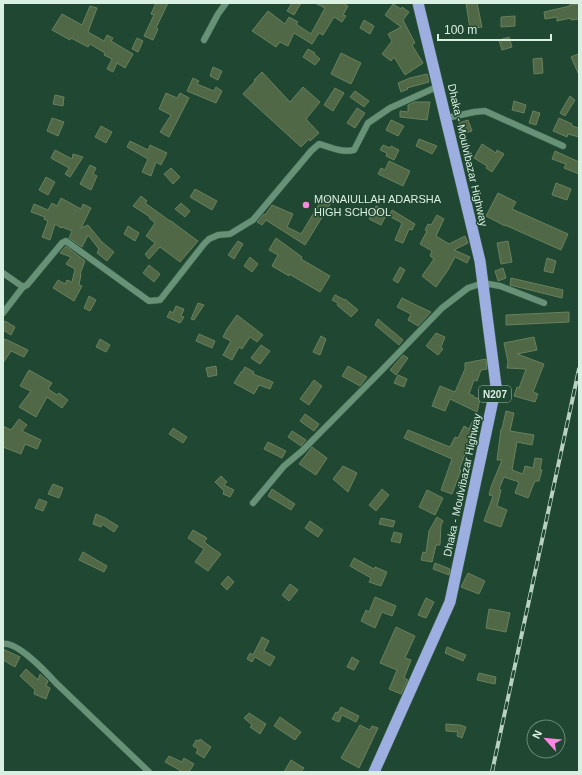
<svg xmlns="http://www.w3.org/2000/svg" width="582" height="775" viewBox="0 0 582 775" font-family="Helvetica,sans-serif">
  <rect width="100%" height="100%" fill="#204731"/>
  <g fill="#506846" stroke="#68815e">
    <path d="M156 3H168L156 28 158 29 153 40 144 36 154 15 151 14Z"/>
    <path d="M292 3H301L294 15 287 11Z"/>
    <path d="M315 3H343L348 6 343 15 346 16 342 22 334 17 323 35 319 33 312 44 294 33 288 46 280 42 276 47 252 31 268 11 285 24 289 17 298 22 296 24 311 34 325 8Z"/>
    <path d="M466 3H477L482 27 470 29Z"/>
    <path d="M393 4 401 9 402 7 409 12 403 20 415 43 412 45 423 63 405 75 394 57 391 61 382 54 392 41 388 34 401 27 385 15Z"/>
    <path d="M579 4V19L571 20V18L557 21V17L545 19 544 12 570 6 569 5Z"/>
    <path d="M90 6 97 8 88 32 104 41 107 35 113 38 111 41 133 54 125 68 117 63 113 72 107 69 112 59 104 55 105 53 90 44 88 47 71 38 70 40 52 30 62 14 82 25Z"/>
    <path d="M515 16V26L501 27V17Z"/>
    <path d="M364 20 374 26 370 34 360 28Z"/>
    <path d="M509 37 512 47 502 50 499 40Z"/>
    <path d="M137 38 143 41 138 52 132 49Z"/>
    <path d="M308 49 315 53 314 54 320 59 315 65 303 57Z"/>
    <path d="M341 53 361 63 351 84 331 74Z"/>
    <path d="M578 54 579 58V75L571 57Z"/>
    <path d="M542 58 543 73 534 74 533 59Z"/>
    <path d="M213 67 222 71 218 80 210 76Z"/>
    <path d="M262 72 290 102 303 87 320 102 306 119 319 133 310 141 309 139 301 147 243 94 255 81 254 80Z"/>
    <path d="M427 74 429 82 407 88 408 89 401 92 398 83 410 78Z"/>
    <path d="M193 78 199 81 197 84 214 91 216 87 222 91 216 103 187 91Z"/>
    <path d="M335 88 344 93 333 111 324 105Z"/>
    <path d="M355 91 369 101 364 107 350 97Z"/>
    <path d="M166 93 177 98 180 93 189 98 169 137 160 132 171 115 159 109Z"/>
    <path d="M55 95 64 97 63 106 53 104Z"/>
    <path d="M570 96 575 100 565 116 560 113Z"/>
    <path d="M514 101 526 105 524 113 512 110Z"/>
    <path d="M415 102H430L427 120 400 117V111L408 112V105Z"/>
    <path d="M357 108 365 113 355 128 347 123Z"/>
    <path d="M533 111 540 113 536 125 529 123Z"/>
    <path d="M52 118 64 122 58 136 47 131Z"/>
    <path d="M559 118 572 124V126L579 128V137L568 134 567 137 553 131Z"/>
    <path d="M391 120 404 126 398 136 386 130Z"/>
    <path d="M468 120 472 131 462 134 459 123Z"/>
    <path d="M101 126 112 132 106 143 95 137Z"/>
    <path d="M419 139 437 146 432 154 416 146Z"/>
    <path d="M130 141 148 150 150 145 167 153 161 165 156 162 151 176 142 172 148 159 127 147Z"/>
    <path d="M482 144 496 153 497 150 504 154 492 172 486 168 487 166 474 158Z"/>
    <path d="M383 145 390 148 391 146 399 150 394 160 386 156 387 153 380 150Z"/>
    <path d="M55 150 72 159 73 154 83 157 70 177 65 174 69 168 51 158Z"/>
    <path d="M555 151 579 162V174L564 168 566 164 552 159Z"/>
    <path d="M389 161 410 171 403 186 378 174 381 168 385 170Z"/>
    <path d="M90 165 96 168 93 174 97 176 91 190 80 184Z"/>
    <path d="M171 168 180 177 173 184 164 174Z"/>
    <path d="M46 177 55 182 48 195 39 190Z"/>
    <path d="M556 183 571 189 567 200 552 195Z"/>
    <path d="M195 189 217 201 212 210 190 197Z"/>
    <path d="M498 193 516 202 512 209 568 234 561 250 505 225V226L486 216Z"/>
    <path d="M141 196 147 201 145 203 170 221H171L198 241 180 262 160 247 149 259 145 254 155 243 146 236 155 223 149 218 150 217 133 206Z"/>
    <path d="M324 196 332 201 305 245 266 220 262 225 257 222 264 214 265 215 272 205 293 214 287 227 301 234Z"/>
    <path d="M61 198 81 209 83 204 91 208 81 228 88 225 102 242 114 252 107 261 97 253 99 249 88 235 82 247 69 238 72 231 62 227 61 228 55 224 50 240 42 237 48 221 44 219 45 217 31 212 34 204 48 210 52 203 57 206Z"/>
    <path d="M181 203 190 211 185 217 175 209Z"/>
    <path d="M376 206 388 212 381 225 369 219Z"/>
    <path d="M392 210 415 224 412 230 409 229 403 243 395 240 402 223 389 216Z"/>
    <path d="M437 215 444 219 436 236 449 244 465 236 468 243 454 250 470 257 467 263 455 257 448 270 436 287 422 276 434 259 430 256 432 251 420 244 427 231 425 230 428 224 431 225Z"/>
    <path d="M128 226 139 233 135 241 124 234Z"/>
    <path d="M276 238 302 257 301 259 330 276 320 292 289 274V276L272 266 278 255 269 250Z"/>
    <path d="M238 241 243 244 234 259 228 255Z"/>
    <path d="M508 241 512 262 501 264 497 243Z"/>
    <path d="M66 246 85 261 80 274H81L79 285 82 286 74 301 53 288 58 280 65 284 67 280 72 282 75 269 66 264 71 257 60 253Z"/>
    <path d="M250 257 258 264 252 272 244 266Z"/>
    <path d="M547 258 556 261 553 273 544 271Z"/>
    <path d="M149 265 160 274 154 282 143 273Z"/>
    <path d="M400 267 405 270 398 283 393 280Z"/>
    <path d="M503 268 506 278 498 281 495 271Z"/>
    <path d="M511 278 563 290 562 298 510 285Z"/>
    <path d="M335 295 345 300V299L358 310 351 317 337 305 338 303 332 300Z"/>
    <path d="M89 296 96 300 90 311 84 308Z"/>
    <path d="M402 298 416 305 431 312 418 326 408 320 411 314 397 307Z"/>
    <path d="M198 303 204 305 194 320 191 319Z"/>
    <path d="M176 306 184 309 181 316 184 317 180 323 167 317 170 311 173 313Z"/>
    <path d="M569 312V322L506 325V315Z"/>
    <path d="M237 315 263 335 257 342 250 337 242 349 239 347 232 360 223 355 231 341 223 337 227 329Z"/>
    <path d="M378 319 403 340 399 345 375 325Z"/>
    <path d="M5 321 15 327 11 335 3 330V324Z"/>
    <path d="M436 333 445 337 441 347 443 349 438 355 426 346Z"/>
    <path d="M199 334 215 341 212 348 196 341Z"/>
    <path d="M321 336 326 339 320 355 313 352Z"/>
    <path d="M534 337 537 350 517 354 544 364 533 392 538 394 535 402 514 396 517 387 519 388 526 369 507 368 508 362 504 343Z"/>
    <path d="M5 339 28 350 24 357 11 351 3 363V343Z"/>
    <path d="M100 339 110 345 106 352 96 347Z"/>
    <path d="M261 345 270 351 260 364 251 358Z"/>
    <path d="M403 355 408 358 396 375 390 370Z"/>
    <path d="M486 359 487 369 481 370 477 381 474 380 469 394 474 396 473 397 480 399 477 412 450 399 445 411 432 406 440 386 455 392 465 369V363Z"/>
    <path d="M216 366 217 375 208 377 206 368Z"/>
    <path d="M348 366 367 377 360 386 342 376Z"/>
    <path d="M245 367 254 372 253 374 273 382 270 389 259 385 254 394 234 383 241 372H242Z"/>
    <path d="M29 370 52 383 48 389 57 395 59 393 68 400 62 408 47 397 36 417 19 407 31 391 20 386Z"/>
    <path d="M398 375 407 379 404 387 394 383Z"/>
    <path d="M314 380 322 386 309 405 300 399Z"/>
    <path d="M506 411 514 413 510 431 534 435 532 445 517 442 512 470 523 474 525 466 533 468 535 458 542 459 540 470H542L539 481H535L528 498 515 493 519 482 504 477 499 489 501 490 497 506 507 510 501 527 484 521 493 496 489 495 491 487 502 460H497L501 429H502Z"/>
    <path d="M305 414 319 424 314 431 300 421Z"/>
    <path d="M476 414 481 416 474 432 477 433 474 440H472L465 454 459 470H461L452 494 441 490 452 459 404 438 408 430 450 447 455 437 458 438 464 426 469 429Z"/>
    <path d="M19 419 27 425 22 431 41 440 37 449 25 444 21 454 3 447V426L11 430Z"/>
    <path d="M173 428 187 437 183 443 169 434Z"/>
    <path d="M292 431 306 440 301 446 288 437Z"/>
    <path d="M268 442 286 451 282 458 264 449Z"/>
    <path d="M312 447 327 458 316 475 299 464Z"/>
    <path d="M343 466 357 473 348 492 333 479Z"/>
    <path d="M221 476 227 482 224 485 234 490 230 497 223 494 224 491 215 482Z"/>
    <path d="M53 484 63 488 59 498 48 494Z"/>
    <path d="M272 489 295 504 291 510 268 496Z"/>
    <path d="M382 489 389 495 376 511 369 505Z"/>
    <path d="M427 490 443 498 435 515 419 507Z"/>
    <path d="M39 499 47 502 43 511 35 508Z"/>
    <path d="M96 514 105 518 118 526 114 532 102 524 101 527 93 524Z"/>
    <path d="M437 517 443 521 441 525 440 545H436L432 562 421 560 423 552 426 553 429 531Z"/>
    <path d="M381 518 395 521 393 527 379 524Z"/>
    <path d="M310 521 323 530 318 537 305 528Z"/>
    <path d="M193 530 207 538 204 542 221 554 208 571 195 562 204 549 188 538Z"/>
    <path d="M394 532 402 534 400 543 391 541Z"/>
    <path d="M83 552 107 566 104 572 79 560Z"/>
    <path d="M354 558 374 569 375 567 387 572 381 586 369 582 371 578 350 566Z"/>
    <path d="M435 563 450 569 449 575 433 569Z"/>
    <path d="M468 573 485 581 479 594 461 587Z"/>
    <path d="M228 576 234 582 227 590 221 584Z"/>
    <path d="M290 584 298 590 289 601 282 595Z"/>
    <path d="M375 597 396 606 392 616 382 612 375 628 361 621 366 610 369 612Z"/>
    <path d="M426 598 434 602 426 618 418 615Z"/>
    <path d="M489 609 510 613 506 632 486 628Z"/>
    <path d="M396 627 415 636 405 658 411 660 404 678 408 680 401 694 389 689 397 670 380 663Z"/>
    <path d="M262 637 269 641 264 651 275 657 270 666 255 657 252 662 247 659 250 653 253 655Z"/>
    <path d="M447 647 466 655 463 661 445 653Z"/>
    <path d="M3 649 20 657 15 667 3 660Z"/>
    <path d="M352 657 359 661 354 670 347 667Z"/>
    <path d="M26 669 38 680 40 674 48 681 46 686 50 688 46 699 34 694 35 690 20 676Z"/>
    <path d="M479 673 496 677 495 684 477 680Z"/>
    <path d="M341 707 359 716 356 722 342 715 339 722 332 719 336 712 338 713Z"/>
    <path d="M249 713 266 724 260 734 250 727 252 725 244 718Z"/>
    <path d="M280 717 301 732 295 740 274 726Z"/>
    <path d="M446 724 460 725 466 727 462 738 457 736 458 732 446 731Z"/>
    <path d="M360 725 370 730 372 726 378 728 359 768 341 758Z"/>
    <path d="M200 739 211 747 204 758 196 753 198 749 193 746 196 740 199 741Z"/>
    <path d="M169 756 182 762 184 758 194 764 189 772H183L165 762Z"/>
    <path d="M291 760 304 768 301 772H284Z"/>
  </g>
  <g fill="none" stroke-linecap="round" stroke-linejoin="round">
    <defs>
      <g id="minor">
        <path d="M204 40 218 14 226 3"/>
        <path d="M447 118 474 112 485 111 563 146"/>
        <path d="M3 273 23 287 27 285 62 243 66 241 149 301 160 300 204 244 209 239 218 235 230 234 253 220 311 151 319 144C331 147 341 153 354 150L368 123 390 108 439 86"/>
        <path d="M3 313 23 287"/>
        <path d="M253 503 284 466 302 451 383 369 442 308 468 288 483 283 500 286 544 303"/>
        <path d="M3 644C17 641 47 673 56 683L149 772"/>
      </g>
      <path id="trunk" d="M374 772 450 602 496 386 480 261 418 3"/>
    </defs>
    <use href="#minor" stroke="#3e6350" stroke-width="7"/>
    <use href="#trunk" stroke="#3e6350" stroke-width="12"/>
    <use href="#minor" stroke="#689278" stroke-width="6"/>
    <use href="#trunk" stroke="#9daee1" stroke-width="11"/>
    <defs>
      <path id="rail" d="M492 772 579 369"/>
    </defs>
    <use href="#rail" stroke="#b8d1c1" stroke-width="4"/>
    <use href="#rail" stroke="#204731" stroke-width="2.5" stroke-dasharray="8" stroke-linecap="butt"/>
  </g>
  <circle fill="#fd86e1" stroke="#204731" stroke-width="1.5" cx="306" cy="205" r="4"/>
  <g text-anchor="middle" stroke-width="3" stroke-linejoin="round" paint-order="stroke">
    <rect fill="#204731" stroke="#a2bdac" stroke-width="1" x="479" y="386" width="32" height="16" rx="3"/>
    <g font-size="10" font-weight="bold" fill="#d9efe1">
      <text x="495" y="398">N207</text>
    </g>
    <g font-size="11" fill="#d9efe1" stroke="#204731">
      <text transform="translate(468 155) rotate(77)" y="4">Dhaka - Moulvibazar Highway</text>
      <text transform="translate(462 485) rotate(-78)" y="4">Dhaka - Moulvibazar Highway</text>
    </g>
    <g font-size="11" fill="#d9efe1" stroke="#204731" text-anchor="start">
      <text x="314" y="203">MONAIULLAH ADARSHA<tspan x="314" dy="13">HIGH SCHOOL</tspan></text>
    </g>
  </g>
  <rect width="582" height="775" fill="none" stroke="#d9efe1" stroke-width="8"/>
  <g transform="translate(546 739) rotate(297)"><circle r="19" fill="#204731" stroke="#6a8a77"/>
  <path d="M0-3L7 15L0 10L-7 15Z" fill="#fd86e1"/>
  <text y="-6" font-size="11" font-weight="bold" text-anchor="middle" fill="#d9efe1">N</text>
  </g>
  <path d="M438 34v6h113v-6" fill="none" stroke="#d9efe1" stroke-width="2"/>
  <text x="444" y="34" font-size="12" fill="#d9efe1" stroke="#204731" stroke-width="3" paint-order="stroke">100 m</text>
</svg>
